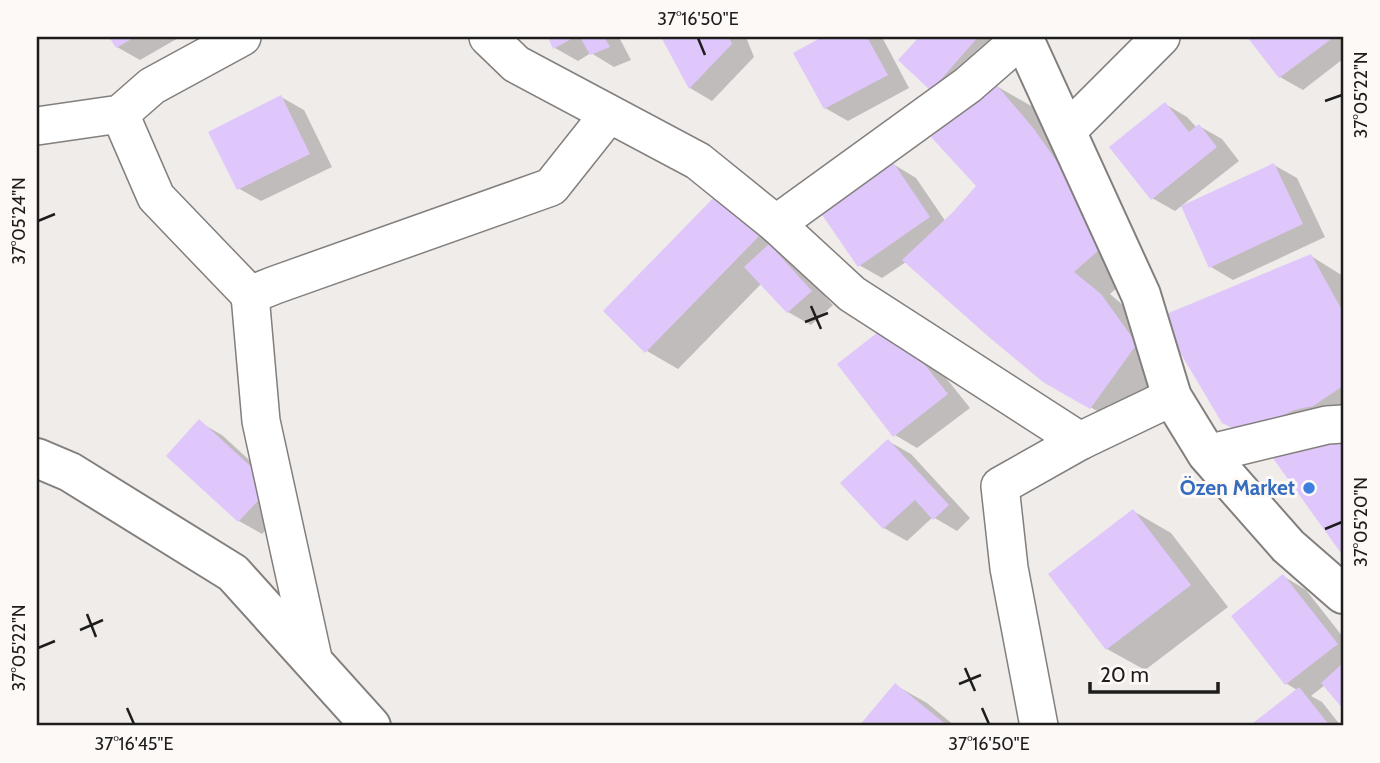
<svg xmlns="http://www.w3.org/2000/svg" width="1380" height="763" viewBox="0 0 1380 763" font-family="Cabin,sans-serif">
  <rect width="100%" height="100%" fill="#f0ecea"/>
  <g fill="#0003">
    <path d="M111 37H180L140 60 117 47Z"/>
    <path d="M550 37H623L620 39 631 60 614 67 591 53 578 61 555 48Z"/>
    <path d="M663 37H746L754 57 712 101 690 88Z"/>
    <path d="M826 37H882L909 88 848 121 825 108 795 53Z"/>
    <path d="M921 37H1034L993 84 1033 107 1071 153 1136 271 1110 294 1138 318 1174 366 1128 429 1044 380 906 262 882 278 859 265 893 164 916 178 946 222 978 186 967 109 900 60Z"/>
    <path d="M1249 37H1343V59L1303 90 1280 77Z"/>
    <path d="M281 97 304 110 332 167 261 201 238 188Z"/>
    <path d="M1165 104 1187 117 1197 128 1199 126 1222 139 1239 161 1175 211 1152 198Z"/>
    <path d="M1274 165 1297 178 1325 237 1233 280 1211 267Z"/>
    <path d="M724 189 833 305 811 325 788 312 762 283 678 369 647 351Z"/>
    <path d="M1311 256 1343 276V424L1255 441Z"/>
    <path d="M914 338 970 408 917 448 895 435Z"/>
    <path d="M199 422 222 435 293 500 262 534 239 521 168 456Z"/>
    <path d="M888 441 911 454 970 518 957 531 933 517 907 541 884 528 843 483Z"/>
    <path d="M1335 442H1343V553L1273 456Z"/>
    <path d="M1133 511 1171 533 1228 607 1145 670 1107 649Z"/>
    <path d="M1283 576 1306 590 1343 637V706L1325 685 1311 696 1322 702 1341 726H1258L1255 723 1297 690 1287 684 1233 616Z"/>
    <path d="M895 685 927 703 955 726H861Z"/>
  </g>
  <g fill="#dfc7fc">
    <path d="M109 37H135L116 48Z"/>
    <path d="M548 37H575L553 49Z"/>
    <path d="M580 37H604L610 47 590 55Z"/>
    <path d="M661 37H729L732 44 689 89Z"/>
    <path d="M822 37H867L888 75 824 109 793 53Z"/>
    <path d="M919 37H978L931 91 898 60Z"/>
    <path d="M1247 37H1334L1279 78Z"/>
    <path d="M995 83 1034 129 1067 176 1100 249 1074 272 1101 294 1137 344 1090 409 1043 382 990 338 902 260 953 212 976 186 931 137Z"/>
    <path d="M281 95 310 154 237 190 208 132Z"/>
    <path d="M1165 102 1189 132 1199 124 1217 147 1151 200 1109 147Z"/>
    <path d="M893 162 930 217 858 267 820 212Z"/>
    <path d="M1274 163 1303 224 1209 268 1181 206Z"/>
    <path d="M724 187 767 228 645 353 603 311Z"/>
    <path d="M769 244 812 291 787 313 744 267Z"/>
    <path d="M1311 254 1343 312V386L1313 406 1294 410 1244 434 1222 423 1159 317Z"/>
    <path d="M891 322 948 394 893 437 837 364Z"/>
    <path d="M199 419 272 486 238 522 166 456Z"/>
    <path d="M888 439 949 505 933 520 915 500 883 529 840 483Z"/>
    <path d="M1343 441V556L1270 454Z"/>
    <path d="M1133 509 1191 585 1106 650 1048 574Z"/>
    <path d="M1283 574 1338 644 1285 685 1231 616Z"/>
    <path d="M1343 663V709L1321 683Z"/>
    <path d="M895 683 948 726H859Z"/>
    <path d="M1299 687 1330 726H1255L1253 723Z"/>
  </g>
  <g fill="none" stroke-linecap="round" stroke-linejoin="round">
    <defs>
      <g id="minor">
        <path d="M488 37 516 64 698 161 776 224 852 294 1080 441"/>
        <path d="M120 114 156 197 250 295 275 285 551 187 609 114"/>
        <path d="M37 126 120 114 152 86 242 37"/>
        <path d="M1067 131 1161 37"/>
        <path d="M776 224 968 85 1023 37"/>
        <path d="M250 295 261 421 314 663"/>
        <path d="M1207 454 1327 425 1343 424"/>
        <path d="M1039 726 1009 568 1000 486 1080 441 1172 397"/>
      </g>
      <g id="tertiary">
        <path d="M1023 37 1141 295 1172 397 1207 454 1288 546 1343 594"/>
        <path d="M37 458 70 472 233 573 371 726"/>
      </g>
    </defs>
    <use href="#minor" stroke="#827f7d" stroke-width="40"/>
    <use href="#tertiary" stroke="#827f7d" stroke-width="42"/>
    <use href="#minor" stroke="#fff" stroke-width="37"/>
    <use href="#tertiary" stroke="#fff" stroke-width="38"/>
  </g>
  <path fill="none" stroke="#1e1d1c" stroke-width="2.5" d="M698 38 705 55M1325 101 1342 95M38 221 55 214M811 306 821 329M805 322 828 313M1325 529 1342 522M87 614 96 637M80 630 103 620M38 648 55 641M965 668 975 691M959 684 981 675M127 708 134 724M982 708 989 724"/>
  <circle fill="#3f7fe0" stroke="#fdf9f7" stroke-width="2.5" cx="1309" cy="488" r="7"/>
  <g text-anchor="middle" stroke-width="6" stroke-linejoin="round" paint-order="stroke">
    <g font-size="21" font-weight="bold" fill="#366cbe" stroke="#fdf9f7" text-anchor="end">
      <text x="1295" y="495">Özen Market</text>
    </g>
  </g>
  <rect width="1380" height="763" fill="none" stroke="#fdf9f7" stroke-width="77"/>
  <path d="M1090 682v10h128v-10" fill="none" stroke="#1e1d1c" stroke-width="3.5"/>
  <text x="1100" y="682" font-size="21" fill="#1e1d1c" stroke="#fdf9f7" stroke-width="5" paint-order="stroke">20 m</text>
  <rect x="38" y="38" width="1304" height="686" fill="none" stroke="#1e1d1c" stroke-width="2.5"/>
  <g font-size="18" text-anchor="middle" fill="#1e1d1c">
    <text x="698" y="25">37°16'50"E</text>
    <text transform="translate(1361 95) rotate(-90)" y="6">37°05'22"N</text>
    <text transform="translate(19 221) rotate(-90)" y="6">37°05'24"N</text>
    <text transform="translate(1361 522) rotate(-90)" y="6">37°05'20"N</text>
    <text transform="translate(19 648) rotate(-90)" y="6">37°05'22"N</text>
    <text x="134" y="750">37°16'45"E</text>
    <text x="989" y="750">37°16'50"E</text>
  </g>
</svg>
